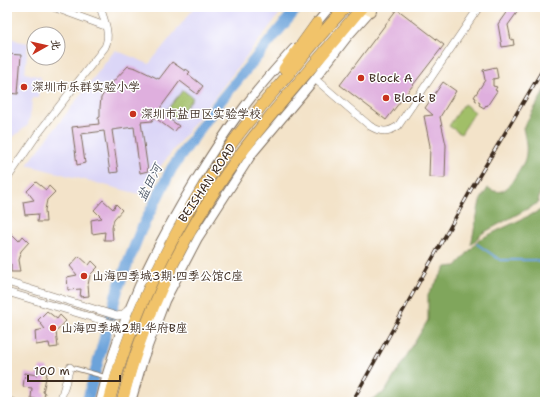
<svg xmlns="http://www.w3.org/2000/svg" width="552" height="409" viewBox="0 0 552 409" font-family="'Shantell Sans','LXGW WenKai TC',sans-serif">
  <rect width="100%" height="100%" fill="#fff"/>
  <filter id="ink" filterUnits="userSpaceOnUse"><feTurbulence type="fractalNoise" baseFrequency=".025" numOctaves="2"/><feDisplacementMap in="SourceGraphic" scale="8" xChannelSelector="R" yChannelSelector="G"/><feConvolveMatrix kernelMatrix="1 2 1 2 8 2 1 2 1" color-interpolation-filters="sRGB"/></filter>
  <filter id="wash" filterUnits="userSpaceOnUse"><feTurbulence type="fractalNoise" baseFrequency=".012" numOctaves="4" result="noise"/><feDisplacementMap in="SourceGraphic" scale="16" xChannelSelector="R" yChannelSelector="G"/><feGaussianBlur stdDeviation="0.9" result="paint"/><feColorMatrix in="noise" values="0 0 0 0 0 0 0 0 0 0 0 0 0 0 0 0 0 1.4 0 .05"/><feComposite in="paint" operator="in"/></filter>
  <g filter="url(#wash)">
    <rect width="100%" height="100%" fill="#f3e3c9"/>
    <g fill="#dbd6f7">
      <path d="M195 7H285L139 194 27 165 115 50 149 64Z"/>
      <path d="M7 36 18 41 28 43 25 73 41 77 38 98H32L31 112 28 125 7 142Z"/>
    </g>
    <g fill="#a1bf67" stroke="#6e7442">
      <path d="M183 90 193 98 176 119 166 111Z"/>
      <path d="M464 104 475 112 461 134 449 126Z"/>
    </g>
    <g fill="#80a65c" stroke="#5e683d">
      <path d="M545 90V180H542L538 203 481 234 471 245 480 201 488 188C504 198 510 185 518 172 520 168 524 163 525 159 528 148 525 138 523 128Z"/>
      <path d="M545 208V402H367L385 392 428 320V295L446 267 456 266 480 239Z"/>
    </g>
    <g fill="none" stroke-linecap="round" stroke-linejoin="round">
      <path stroke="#6ca3da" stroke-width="2" d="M477 244 500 260H536L545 264"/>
      <path stroke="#6ca3da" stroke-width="11" d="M87 402 118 288 140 232 172 168 217 105 298 7"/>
    </g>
    <g id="blocks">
      <g fill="#dfafde">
        <path d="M510 7H521L508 25 511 40 513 39 514 45 502 47 498 24Z"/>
        <path d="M397 9 444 45 386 120 340 85Z"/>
        <path d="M7 54 21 55 18 94 7 93V83H11L12 67 7 66Z"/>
        <path d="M172 62 185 71 186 69 190 72 188 74 203 86 197 94 180 81 158 111 179 126 174 132 154 117 152 121 141 122 148 171 140 173 134 127 112 130 118 172 110 173 104 131 81 134 85 163 77 165 72 127 99 124 98 118 100 117V107L101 98 107 88 128 66 136 68 159 79Z"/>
        <path d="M496 67 498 78 493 79V86L497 87 495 90 497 91 487 106 486 105 484 108 479 105 480 103 475 100 476 98 474 97 485 80 483 70Z"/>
        <path d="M443 82 456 91 440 117 446 145 445 178 429 177 430 146 424 116 433 115 425 108Z"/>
        <path d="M36 182 46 190 49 186 55 192 47 200 45 210 46 222H37L38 214 25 215 23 202 34 200 27 191Z"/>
        <path d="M103 200 113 209 116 204 122 210 114 219 112 228 113 240H104L105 232 92 234 91 220 102 218 94 210Z"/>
        <path d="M10 232 19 241 23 236 29 242 21 251 18 260 20 272H11V264L7 265V235Z"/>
        <path d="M79 256 89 265 92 261 98 267 90 275 88 285 89 296 80 297 81 289 68 290 67 277 77 275 70 266Z"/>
        <path d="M47 311 57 319 60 315 66 321 56 332 58 347 50 348 49 343 36 345 35 331 45 329 38 320Z"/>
        <path d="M40 367 48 368 43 392 45 393 43 401 31 398 32 388 23 387 25 373 37 375Z"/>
      </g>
    </g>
  </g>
  <g filter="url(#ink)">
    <use href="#blocks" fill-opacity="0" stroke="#7b6b5a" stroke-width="1"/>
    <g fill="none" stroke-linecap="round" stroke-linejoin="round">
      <defs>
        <path id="service" d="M70 367 106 377"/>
        <g id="minor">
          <path d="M53 7 105 26"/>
          <path d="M315 79 370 126C380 132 388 133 398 126L479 7"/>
          <path d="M7 179 37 135 105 47C111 35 104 19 100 7"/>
          <path d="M7 282 117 316 122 315 128 310"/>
          <path d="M7 292 114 324 118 330 119 336"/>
          <path d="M7 401 13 402"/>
          <path d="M60 402 70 367"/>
        </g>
        <g id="tertiary">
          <path d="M314 26 330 7"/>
          <path d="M100 402C118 321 153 250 196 179 210 156 225 133 241 111 257 89 276 68 294 48"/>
          <path d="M131 402 144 357 165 301 198 238 252 154 315 79 349 35 374 7"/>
        </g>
        <path id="secondary" d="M360 7 371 11"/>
        <g id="primary">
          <path d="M284 69 317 23"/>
          <path d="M109 402C131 317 169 237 218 164 238 132 263 104 287 76 306 53 325 29 346 7"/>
          <path d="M122 402C142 321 179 243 226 174 267 115 317 63 362 7"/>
        </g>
      </defs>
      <use href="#service" stroke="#7b6b5a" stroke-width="5"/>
      <use href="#minor" stroke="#7b6b5a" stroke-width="8"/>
      <use href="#tertiary" stroke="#7b6b5a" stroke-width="10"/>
      <use href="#secondary" stroke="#7b6b5a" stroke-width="12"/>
      <use href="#primary" stroke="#7b6b5a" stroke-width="12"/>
      <use href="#service" stroke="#fff" stroke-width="3.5"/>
      <use href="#minor" stroke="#fff" stroke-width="7"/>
      <use href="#tertiary" stroke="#fff" stroke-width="8"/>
      <use href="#secondary" stroke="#f9e7c3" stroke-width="10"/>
      <use href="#primary" stroke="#f1c36a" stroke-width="11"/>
      <defs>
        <path id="rail" d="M352 402 472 188 545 66"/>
      </defs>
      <use href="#rail" stroke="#3b2a1e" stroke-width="3.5"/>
      <use href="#rail" stroke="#fff" stroke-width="2" stroke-dasharray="6" stroke-linecap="butt"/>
    </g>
  </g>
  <g fill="#c8321e" stroke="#fff" stroke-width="1.5">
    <circle cx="361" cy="78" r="4"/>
    <circle cx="24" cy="87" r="4"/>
    <circle cx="386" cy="98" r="4"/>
    <circle cx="133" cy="114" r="4"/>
    <circle cx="84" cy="276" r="4"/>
    <circle cx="53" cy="328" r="4"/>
  </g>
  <g text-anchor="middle" stroke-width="3" stroke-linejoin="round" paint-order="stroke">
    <g font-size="12" fill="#3b2a1e" stroke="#fff" text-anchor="start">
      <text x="369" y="82">Block A</text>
      <text x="32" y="91">深圳市乐群实验小学</text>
      <text x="394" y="102">Block B</text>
      <text x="141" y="118">深圳市盐田区实验学校</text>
      <text x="92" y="280">山海四季城3期·四季公馆C座</text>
      <text x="61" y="332">山海四季城2期·华府B座</text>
    </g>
    <g font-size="12" fill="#3b2a1e" stroke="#fff">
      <text transform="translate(207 183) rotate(-56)" y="4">BEISHAN ROAD</text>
    </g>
    <g font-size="13" font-style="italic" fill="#4f5a69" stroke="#fff">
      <text transform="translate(149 182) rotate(-63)" y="5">盐田河</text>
    </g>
  </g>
  <rect width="552" height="409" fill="none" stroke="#fff" stroke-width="24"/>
  <g transform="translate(46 46) rotate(82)"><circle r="19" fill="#ffffff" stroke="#b1aaa5"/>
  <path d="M0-3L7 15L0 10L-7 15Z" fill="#c8321e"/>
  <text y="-6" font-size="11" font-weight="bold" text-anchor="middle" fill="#3b2a1e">北</text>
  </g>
  <path d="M28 375v6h92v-6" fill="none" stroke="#3b2a1e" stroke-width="2"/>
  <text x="34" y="375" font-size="12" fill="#3b2a1e" stroke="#ffffff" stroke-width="3" paint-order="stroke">100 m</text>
</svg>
